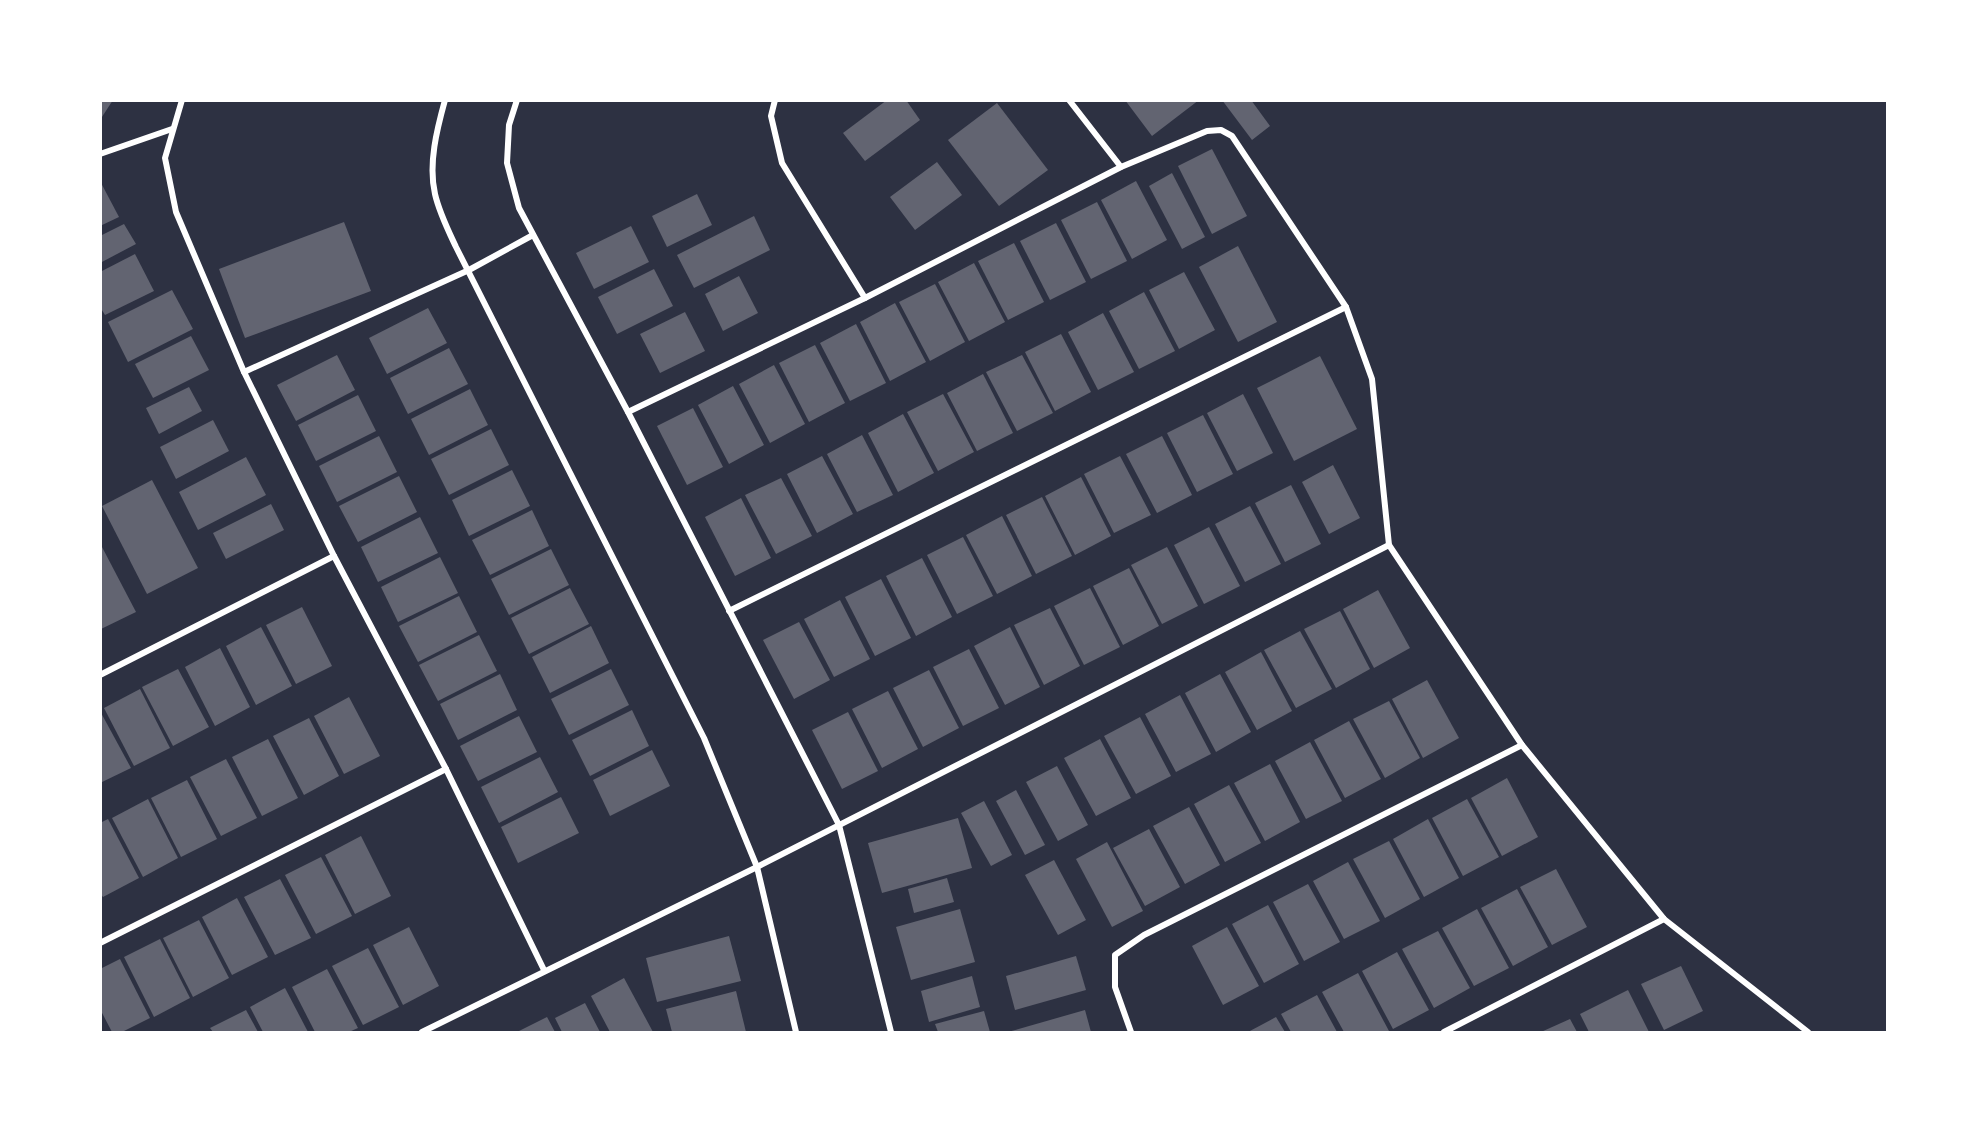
<svg xmlns="http://www.w3.org/2000/svg" width="1988" height="1133" viewBox="0 0 1988 1133" font-family="'Archivo Narrow',sans-serif">
  <rect width="100%" height="100%" fill="#2d3142"/>
  <g fill="#626471">
    <path d="M100 100H113L100 120Z"/>
    <path d="M887 100H906L920 120 865 161 843 133Z"/>
    <path d="M1125 100H1199L1152 136Z"/>
    <path d="M1222 100H1251L1270 126 1252 140Z"/>
    <path d="M997 103 1048 170 999 206 948 140Z"/>
    <path d="M1212 149 1247 216 1212 234 1178 166Z"/>
    <path d="M937 162 962 195 915 230 890 197Z"/>
    <path d="M1172 173 1205 237 1182 249 1149 186Z"/>
    <path d="M100 181 119 217 100 226Z"/>
    <path d="M1136 181 1167 240 1132 259 1101 200Z"/>
    <path d="M697 194 712 225 667 247 652 216Z"/>
    <path d="M1097 202 1127 261 1091 279 1061 220Z"/>
    <path d="M754 216 770 250 694 288 677 255Z"/>
    <path d="M344 222 371 291 245 338 219 269Z"/>
    <path d="M1056 223 1086 282 1050 300 1020 241Z"/>
    <path d="M124 224 136 244 100 263V236Z"/>
    <path d="M631 226 649 262 594 289 576 253Z"/>
    <path d="M1014 243 1044 302 1008 320 978 261Z"/>
    <path d="M1238 246 1277 322 1238 342 1199 267Z"/>
    <path d="M135 254 154 291 105 315 100 307V272Z"/>
    <path d="M974 263 1005 322 969 341 938 282Z"/>
    <path d="M654 269 673 306 617 334 598 297Z"/>
    <path d="M1184 272 1215 330 1179 349 1149 290Z"/>
    <path d="M739 276 758 313 723 331 705 294Z"/>
    <path d="M935 284 965 342 930 361 899 302Z"/>
    <path d="M172 290 193 329 128 362 108 322Z"/>
    <path d="M1144 292 1175 351 1139 369 1109 311Z"/>
    <path d="M895 303 926 362 890 381 860 322Z"/>
    <path d="M428 308 447 343 387 374 369 338Z"/>
    <path d="M685 312 705 351 660 373 640 334Z"/>
    <path d="M1103 313 1134 372 1098 390 1068 332Z"/>
    <path d="M856 324 886 383 850 401 820 343Z"/>
    <path d="M1061 334 1091 392 1055 411 1025 352Z"/>
    <path d="M191 336 209 370 153 398 135 364Z"/>
    <path d="M815 345 845 403 809 422 779 363Z"/>
    <path d="M449 348 468 384 408 414 390 378Z"/>
    <path d="M337 355 355 390 296 421 277 385Z"/>
    <path d="M1022 355 1053 413 1017 431 986 372Z"/>
    <path d="M1320 356 1357 429 1294 461 1257 388Z"/>
    <path d="M774 365 805 424 770 443 739 384Z"/>
    <path d="M983 374 1013 433 977 451 947 393Z"/>
    <path d="M733 386 764 445 729 464 698 405Z"/>
    <path d="M189 387 202 411 159 434 146 408Z"/>
    <path d="M470 389 488 425 429 455 411 419Z"/>
    <path d="M943 394 974 452 938 471 907 412Z"/>
    <path d="M1243 394 1273 453 1237 471 1207 413Z"/>
    <path d="M358 395 376 431 316 461 298 425Z"/>
    <path d="M693 408 723 467 687 485 657 426Z"/>
    <path d="M903 414 934 473 898 492 868 433Z"/>
    <path d="M1203 415 1233 474 1197 492 1167 433Z"/>
    <path d="M213 420 229 451 176 479 160 447Z"/>
    <path d="M491 429 509 465 449 495 431 459Z"/>
    <path d="M862 435 893 495 857 512 827 454Z"/>
    <path d="M379 436 397 472 337 502 319 466Z"/>
    <path d="M1162 436 1192 495 1157 513 1126 454Z"/>
    <path d="M822 456 853 514 817 533 787 474Z"/>
    <path d="M1120 456 1151 515 1114 533 1084 474Z"/>
    <path d="M246 457 266 495 198 530 179 492Z"/>
    <path d="M1333 465 1360 518 1329 534 1302 482Z"/>
    <path d="M512 470 530 506 469 536 452 500Z"/>
    <path d="M399 476 417 512 358 542 339 506Z"/>
    <path d="M1081 477 1111 536 1075 555 1045 496Z"/>
    <path d="M781 478 812 536 776 554 745 495Z"/>
    <path d="M152 480 198 568 147 594 102 506Z"/>
    <path d="M1291 485 1321 544 1285 562 1255 503Z"/>
    <path d="M1042 497 1072 556 1036 574 1006 515Z"/>
    <path d="M741 498 771 558 735 576 705 517Z"/>
    <path d="M271 504 284 530 226 559 213 533Z"/>
    <path d="M1250 506 1281 564 1245 582 1215 524Z"/>
    <path d="M532 510 549 546 490 575 472 540Z"/>
    <path d="M1002 516 1032 576 997 594 966 535Z"/>
    <path d="M420 517 438 553 378 582 361 547Z"/>
    <path d="M1209 527 1240 586 1204 604 1174 545Z"/>
    <path d="M963 537 993 596 957 614 927 555Z"/>
    <path d="M102 547 136 612 101 629 100 548Z"/>
    <path d="M1167 547 1198 606 1162 624 1131 565Z"/>
    <path d="M551 549 569 585 509 615 491 579Z"/>
    <path d="M440 557 458 593 398 622 381 587Z"/>
    <path d="M922 558 952 617 916 636 886 576Z"/>
    <path d="M1129 568 1159 626 1123 645 1093 586Z"/>
    <path d="M881 579 911 638 875 656 845 597Z"/>
    <path d="M570 588 589 624 529 654 511 618Z"/>
    <path d="M1090 588 1120 647 1084 665 1054 606Z"/>
    <path d="M1378 590 1410 648 1374 668 1343 609Z"/>
    <path d="M459 596 477 632 418 662 399 626Z"/>
    <path d="M840 600 870 659 834 677 804 619Z"/>
    <path d="M302 607 332 666 296 684 266 625Z"/>
    <path d="M1050 608 1080 666 1044 685 1014 625Z"/>
    <path d="M1340 611 1370 669 1336 688 1304 629Z"/>
    <path d="M799 622 830 680 794 699 763 640Z"/>
    <path d="M591 626 609 663 550 693 532 657Z"/>
    <path d="M261 627 292 686 256 705 226 646Z"/>
    <path d="M1010 627 1040 687 1005 705 974 646Z"/>
    <path d="M1300 631 1332 689 1296 708 1264 650Z"/>
    <path d="M479 635 497 671 438 701 419 665Z"/>
    <path d="M220 648 250 707 215 726 185 667Z"/>
    <path d="M969 649 999 708 963 726 933 667Z"/>
    <path d="M1261 652 1292 711 1257 730 1225 672Z"/>
    <path d="M178 669 209 727 173 746 142 687Z"/>
    <path d="M611 669 629 705 569 735 551 699Z"/>
    <path d="M929 670 959 728 923 747 893 688Z"/>
    <path d="M500 674 517 710 458 740 440 704Z"/>
    <path d="M1220 674 1251 732 1216 752 1185 693Z"/>
    <path d="M1427 680 1459 738 1423 758 1392 699Z"/>
    <path d="M140 689 170 748 134 766 104 708Z"/>
    <path d="M888 691 918 749 882 768 852 709Z"/>
    <path d="M1180 695 1211 754 1176 772 1145 714Z"/>
    <path d="M349 697 380 756 344 774 314 716Z"/>
    <path d="M1389 701 1420 758 1385 778 1353 719Z"/>
    <path d="M632 710 649 746 590 776 572 740Z"/>
    <path d="M100 711 131 768 100 783Z"/>
    <path d="M848 712 878 771 842 789 812 730Z"/>
    <path d="M519 716 537 752 478 781 460 746Z"/>
    <path d="M1140 717 1171 776 1136 794 1104 736Z"/>
    <path d="M309 718 339 776 304 795 273 736Z"/>
    <path d="M1349 721 1381 779 1345 798 1314 740Z"/>
    <path d="M268 739 298 798 262 816 232 757Z"/>
    <path d="M1100 739 1131 798 1096 816 1064 758Z"/>
    <path d="M1310 742 1342 801 1306 819 1275 761Z"/>
    <path d="M652 750 670 786 610 816 593 780Z"/>
    <path d="M540 757 558 792 499 823 481 787Z"/>
    <path d="M226 759 257 818 221 836 190 777Z"/>
    <path d="M1270 764 1300 822 1265 841 1234 783Z"/>
    <path d="M1057 766 1088 825 1058 841 1026 782Z"/>
    <path d="M1507 778 1538 837 1502 856 1471 798Z"/>
    <path d="M187 780 217 839 181 857 151 798Z"/>
    <path d="M1229 785 1261 843 1225 862 1194 804Z"/>
    <path d="M1016 790 1045 845 1025 855 996 801Z"/>
    <path d="M561 797 579 833 518 863 501 827Z"/>
    <path d="M148 799 178 858 143 877 112 818Z"/>
    <path d="M1467 799 1499 857 1463 876 1432 818Z"/>
    <path d="M984 801 1012 855 991 866 961 813Z"/>
    <path d="M1189 807 1220 865 1185 884 1153 826Z"/>
    <path d="M958 818 972 868 882 893 868 843Z"/>
    <path d="M108 819 139 878 103 897 100 893V823Z"/>
    <path d="M1428 819 1459 878 1424 897 1393 839Z"/>
    <path d="M1149 829 1180 887 1145 906 1113 848Z"/>
    <path d="M361 836 391 896 355 914 325 855Z"/>
    <path d="M1389 841 1420 899 1385 918 1353 859Z"/>
    <path d="M1107 842 1143 911 1112 927 1076 859Z"/>
    <path d="M321 857 352 916 316 934 285 875Z"/>
    <path d="M1054 860 1086 920 1058 935 1025 875Z"/>
    <path d="M1348 862 1380 921 1344 939 1313 881Z"/>
    <path d="M1556 869 1587 927 1552 945 1520 887Z"/>
    <path d="M947 878 954 902 914 913 908 889Z"/>
    <path d="M280 879 311 938 275 955 244 897Z"/>
    <path d="M1308 884 1340 942 1304 961 1273 902Z"/>
    <path d="M1517 889 1548 947 1513 966 1481 908Z"/>
    <path d="M237 898 268 957 232 975 202 917Z"/>
    <path d="M1268 905 1299 964 1264 983 1232 924Z"/>
    <path d="M960 909 975 962 911 980 896 927Z"/>
    <path d="M1477 909 1509 968 1474 986 1442 928Z"/>
    <path d="M199 920 229 978 193 997 163 938Z"/>
    <path d="M409 927 439 986 403 1005 373 945Z"/>
    <path d="M1227 927 1259 986 1223 1005 1192 946Z"/>
    <path d="M1438 931 1470 988 1434 1008 1402 949Z"/>
    <path d="M729 936 741 981 657 1002 646 958Z"/>
    <path d="M160 939 190 998 154 1017 124 957Z"/>
    <path d="M368 948 399 1007 363 1025 332 966Z"/>
    <path d="M1397 952 1429 1010 1393 1029 1362 971Z"/>
    <path d="M1076 956 1086 990 1015 1010 1006 976Z"/>
    <path d="M120 959 150 1018 122 1032H112L100 1009V969Z"/>
    <path d="M1681 966 1703 1011 1664 1030 1641 984Z"/>
    <path d="M327 969 358 1028 349 1032H315L292 987Z"/>
    <path d="M1358 973 1389 1031 1387 1032H1344L1322 992Z"/>
    <path d="M972 976 980 1007 929 1022 921 991Z"/>
    <path d="M624 978 653 1032H610L591 996Z"/>
    <path d="M285 988 308 1032H263L250 1007Z"/>
    <path d="M1628 990 1649 1032H1589L1580 1014Z"/>
    <path d="M736 991 746 1032H672L666 1009Z"/>
    <path d="M1317 995 1337 1032H1291L1281 1014Z"/>
    <path d="M585 1003 600 1032H562L555 1018Z"/>
    <path d="M246 1010 258 1032H213L210 1028Z"/>
    <path d="M1085 1010 1091 1032H1008Z"/>
    <path d="M984 1011 990 1032H938L935 1024Z"/>
    <path d="M547 1017 555 1032H517Z"/>
    <path d="M1276 1017 1285 1032H1248Z"/>
    <path d="M1570 1019 1577 1032H1541Z"/>
  </g>
  <g fill="none" stroke-linecap="round" stroke-linejoin="round">
    <g stroke="#fff" stroke-width="6">
      <path d="M182 100 165 158 176 212 244 372 334 556 446 769 544 970"/>
      <path d="M445 100C437 129 428 164 435 194 439 212 448 230 456 247L704 738 757 867 796 1032"/>
      <path d="M517 100 509 125 507 163 519 208 628 412 839 825 891 1032"/>
      <path d="M775 100 771 116 782 163 865 298"/>
      <path d="M1069 100 1121 167"/>
      <path d="M100 154 172 129"/>
      <path d="M244 372 469 270 533 235"/>
      <path d="M628 412 865 298 1121 167 1207 131 1221 130 1232 136 1346 307 1372 379 1389 545 1522 745 1664 919 1808 1032"/>
      <path d="M729 611 1346 307"/>
      <path d="M100 675 334 556"/>
      <path d="M100 943 446 769"/>
      <path d="M422 1032 757 867 1389 545"/>
      <path d="M1131 1032 1115 987V955L1144 935 1522 745"/>
      <path d="M1444 1032 1664 919"/>
    </g>
  </g>
  <rect width="1988" height="1133" fill="none" stroke="#ffffff" stroke-width="204"/>
</svg>
